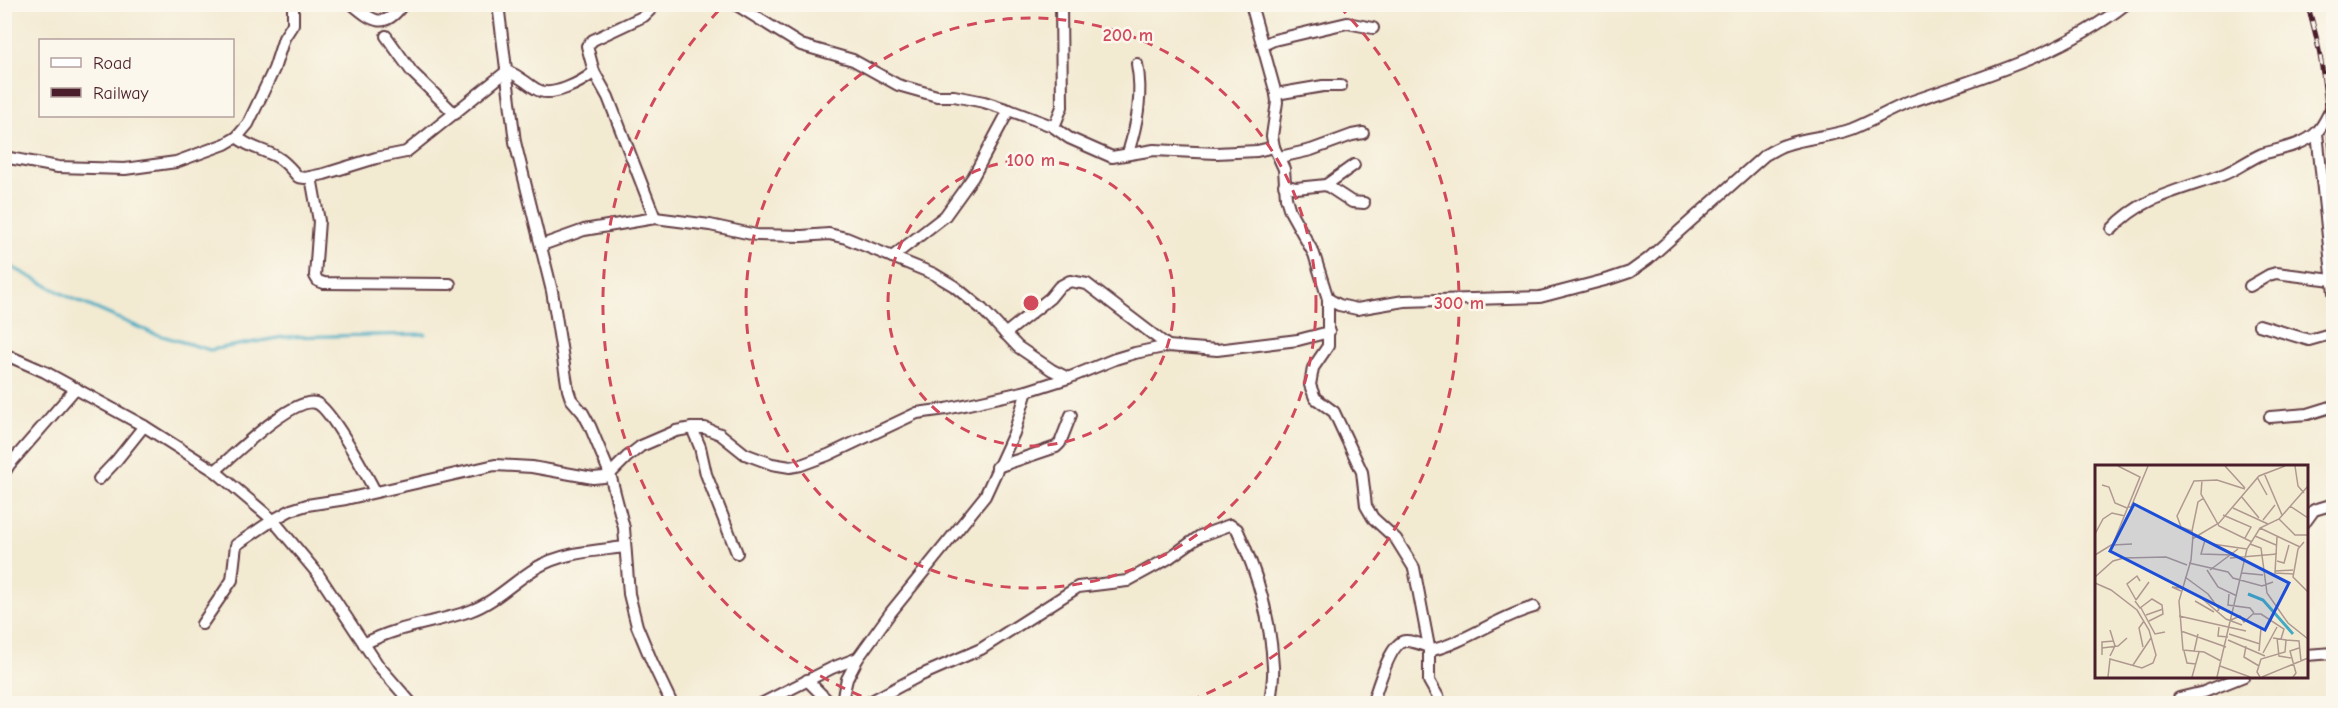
<svg xmlns="http://www.w3.org/2000/svg" width="2338" height="708" viewBox="0 0 2338 708" font-family="'Comic Neue',sans-serif">
  <rect width="100%" height="100%" fill="#fbf7ec"/>
  <filter id="ink" filterUnits="userSpaceOnUse"><feTurbulence type="fractalNoise" baseFrequency=".0167" numOctaves="2"/><feDisplacementMap in="SourceGraphic" scale="12" xChannelSelector="R" yChannelSelector="G"/><feConvolveMatrix kernelMatrix="1 2 1 2 8 2 1 2 1" color-interpolation-filters="sRGB"/></filter>
  <filter id="wash" filterUnits="userSpaceOnUse"><feTurbulence type="fractalNoise" baseFrequency=".008" numOctaves="4" result="noise"/><feDisplacementMap in="SourceGraphic" scale="24" xChannelSelector="R" yChannelSelector="G"/><feGaussianBlur stdDeviation="1.35" result="paint"/><feColorMatrix in="noise" values="0 0 0 0 0 0 0 0 0 0 0 0 0 0 0 0 0 1.4 0 .05"/><feComposite in="paint" operator="in"/></filter>
  <g filter="url(#wash)">
    <rect width="100%" height="100%" fill="#f3ead2"/>
    <g fill="none" stroke-linecap="round" stroke-linejoin="round">
      <path stroke="#42aac2" stroke-width="3" d="M4 263 71 298 152 333 210 350 283 337 425 334"/>
    </g>
  </g>
  <g filter="url(#ink)">
    <g fill="none" stroke-linecap="round" stroke-linejoin="round">
      <defs>
        <g id="minor">
          <path d="M352 4C373 22 385 30 403 4"/>
          <path d="M498 4 515 142 552 291 568 390 571 399 583 413 590 426 610 474 624 528 629 594 637 626 652 662 672 704"/>
          <path d="M735 4 801 45 853 60 898 85 937 96H954L984 102 1009 110 1052 126 1069 138 1112 157 1154 150 1216 153 1257 151 1274 147"/>
          <path d="M1251 4 1276 94 1277 102 1272 136 1274 147 1284 169 1286 198 1290 211 1314 254 1328 299V346L1313 368 1310 385 1315 398 1334 412 1362 472 1366 506 1373 518 1396 539 1414 568 1429 647V681L1442 704"/>
          <path d="M386 36 412 72 455 114"/>
          <path d="M1263 45 1274 40 1347 23 1373 28"/>
          <path d="M594 72 587 46 593 40 644 16 656 4"/>
          <path d="M1276 94 1323 86H1341"/>
          <path d="M1054 127 1062 107 1061 4"/>
          <path d="M2317 133 2334 293"/>
          <path d="M237 137C249 148 263 149 277 157 286 162 291 169 298 177L305 178 324 174 376 158 406 152 507 71C522 77 524 82 536 89 551 99 582 82 594 72L608 97 655 218"/>
          <path d="M1128 153C1137 124 1143 95 1137 64"/>
          <path d="M4 157 58 167 125 169 176 162 225 144 237 137 248 124 274 69 284 38 293 24V4"/>
          <path d="M1280 157 1311 150 1352 135 1363 133"/>
          <path d="M311 177 319 221 315 276 318 281 324 283 450 284"/>
          <path d="M1284 185 1296 188 1326 185 1352 202 1364 203"/>
          <path d="M1326 185 1354 165"/>
          <path d="M2112 229C2142 196 2182 190 2222 175 2236 170 2248 160 2262 154 2279 149 2305 145 2317 132 2325 124 2328 113 2334 104"/>
          <path d="M542 245 584 230 655 218 710 225 756 235 802 236 829 234 846 238 934 274 954 286 982 309 1018 347 1052 370 1068 378"/>
          <path d="M892 257 945 216 973 177 1009 110"/>
          <path d="M2250 286 2269 275 2276 273 2332 280"/>
          <path d="M1328 299 1339 305 1357 309 1404 301 1540 297 1609 279 1630 272 1648 259 1765 155C1771 152 1778 147 1785 145 1807 137 1830 137 1852 129 1872 121 1890 110 1910 102 1985 76 2062 54 2126 4"/>
          <path d="M2259 325 2309 340 2334 333"/>
          <path d="M1005 334 1050 298 1059 287 1070 281 1087 284 1168 346"/>
          <path d="M4 354 45 372 144 426 215 471 273 520 318 574 378 665 412 704"/>
          <path d="M2270 417 2308 414 2334 406"/>
          <path d="M692 428 700 447 706 474 737 553"/>
          <path d="M997 467 1056 447 1060 443 1071 415"/>
          <path d="M215 471C233 456 293 396 316 403 330 407 367 476 375 491"/>
          <path d="M4 473 9 465 76 388"/>
          <path d="M99 479 116 461 144 426"/>
          <path d="M2306 521 2314 510 2334 504"/>
          <path d="M202 624 232 580 236 545 273 520 291 510 307 505 346 499 495 465 532 467 593 478 604 477 610 474 627 457 641 446 676 431 692 428H705L720 434 745 454 772 464 790 467 801 465 828 455 917 413 946 409 1027 391 1068 378 1115 359 1135 353 1168 346 1217 350 1298 340 1329 332"/>
          <path d="M364 644C397 626 435 623 470 611 495 602 513 582 536 568 562 552 595 551 625 547"/>
          <path d="M1429 651C1467 642 1497 617 1534 607"/>
          <path d="M2306 655 2334 653"/>
          <path d="M807 680 831 704"/>
          <path d="M2179 698 2204 692 2244 676"/>
          <path d="M761 704 832 668 858 658"/>
          <path d="M841 704 847 679 858 658 891 612 985 496 1014 433 1027 391"/>
          <path d="M866 704 917 677 981 649 1078 587 1127 581 1169 558 1200 536 1230 525 1237 529C1257 572 1271 619 1273 667 1274 679 1271 691 1270 704"/>
          <path d="M1372 704C1377 690 1390 642 1405 641 1412 640 1422 645 1429 647"/>
        </g>
      </defs>
      <use href="#minor" stroke="#633d44" stroke-width="14"/>
      <use href="#minor" stroke="#fff" stroke-width="10"/>
      <defs>
        <path id="rail" d="M2307 4C2327 63 2328 127 2334 188"/>
      </defs>
      <use href="#rail" stroke="#4a1f2b" stroke-width="5"/>
      <use href="#rail" stroke="#fbf7ec" stroke-width="3" stroke-dasharray="9" stroke-linecap="butt"/>
    </g>
  </g>
  <g fill="none" stroke="#d1495b" stroke-width="3" stroke-dasharray="10 8">
    <circle cx="1031" cy="303" r="143"/>
    <circle cx="1031" cy="303" r="285"/>
    <path d="M878 703A428 428 0 0 1 723 6M1339 6A428 428 0 0 1 1184 703"/>
  </g>
  <g transform="translate(2095 465)">
    <rect width="213" height="213" fill="#f3ead2"/>
    <path fill="none" stroke="#42aac2" stroke-width="3" d="M153 129 168 135 198 169"/>
    <path fill="none" stroke="#af998f" stroke-width="1.5" d="M130 1 150 23M200 1 203 21 209 28M169 8 187 50M162 12 172 30M107 15 106 29 124 61 157 77M7 20 14 22 20 38 32 43M146 31 164 53M195 41 213 53M33 42H36L53 1M138 43 173 59M128 50 156 62 150 73M184 54 200 70H213M168 55 180 40M165 63 205 82M97 66 103 37 109 33M0 69 8 54 17 48 30 51M104 71 117 79 152 84M160 71 181 80M182 72 180 108 198 109M97 74 124 58 164 11 190 1M110 75 106 89 138 90M209 77 203 84 198 112 213 127M155 79 166 83 172 128 193 158 213 174M18 80 37 79M0 90 18 79 45 12 23 1M135 93 182 89M182 96 189 98 194 80M94 98 133 107 138 113 167 121 178 117M112 105 123 122 142 131M115 105 143 84M180 106 198 105M147 108 168 110M0 112 18 96 29 93 71 92 92 100M90 112 113 129 124 144 122 147M0 118 16 125 42 145 54 165 61 190 58 198 47 203 15 194 13 212M86 126 77 122 87 123M134 129 133 140 155 143 159 148M104 131 131 154 147 160M41 135 32 119 42 111 45 116M41 135 54 117M40 136 45 143 57 134 67 140 68 149 54 156M100 136 119 147M46 143 60 169 70 167M51 150 68 144M84 151 151 166M136 155 145 151 149 157 158 149H166L189 164 186 174M124 162 123 171 133 172M15 165 20 181 15 191M86 166 131 182M134 169 165 179M182 173 184 191 196 193M133 175 170 191M191 175 204 176 206 196M151 181 149 192 164 201M48 182 44 163 49 156M7 183 23 181 32 173M89 186 92 198 101 199M164 186 166 163M99 187 103 169M168 188 182 162M7 190V177L19 176M126 196 109 187 88 185 84 136 96 95 98 71 97 66 86 62 82 51 99 16 122 15 150 24M38 200 56 173M125 201 155 212M97 212 104 187M122 212 152 84 165 63 184 54 213 21M165 212 162 207 166 194 190 187 191 175 178 173M167 212 213 193M198 212 201 208 195 186 204 183"/>
    <path fill="#1d4ed8" fill-opacity="0.15" stroke="#1d4ed8" stroke-width="3" d="M39 39 194 118 170 165 15 86Z"/>
    <rect width="213" height="213" fill="none" stroke="#4a1f2b" stroke-width="3"/>
  </g>
  <circle cx="1031" cy="303" r="9" fill="#d1495b" stroke="#fbf7ec" stroke-width="3"/>
  <g font-size="18" text-anchor="middle" font-weight="bold" fill="#d1495b" stroke="#fbf7ec" stroke-width="5" stroke-linejoin="round" paint-order="stroke">
    <text x="1128" y="41">200 m</text>
    <text x="1031" y="166">100 m</text>
    <text x="1459" y="309">300 m</text>
  </g>
  <rect width="2338" height="708" fill="none" stroke="#fbf7ec" stroke-width="24"/>
  <rect x="39" y="39" width="195" height="78" fill="#fbf7ec" stroke="#b4a19f" stroke-width="1.5"/>
  <rect x="51" y="58" width="30" height="9" fill="#ffffff" stroke="#b4a19f" stroke-width="1.5"/>
  <text x="93" y="69" font-size="18" fill="#4a1f2b">Road</text>
  <rect x="51" y="88" width="30" height="9" fill="#4a1f2b" stroke="#b4a19f" stroke-width="1.5"/>
  <text x="93" y="99" font-size="18" fill="#4a1f2b">Railway</text>
</svg>
